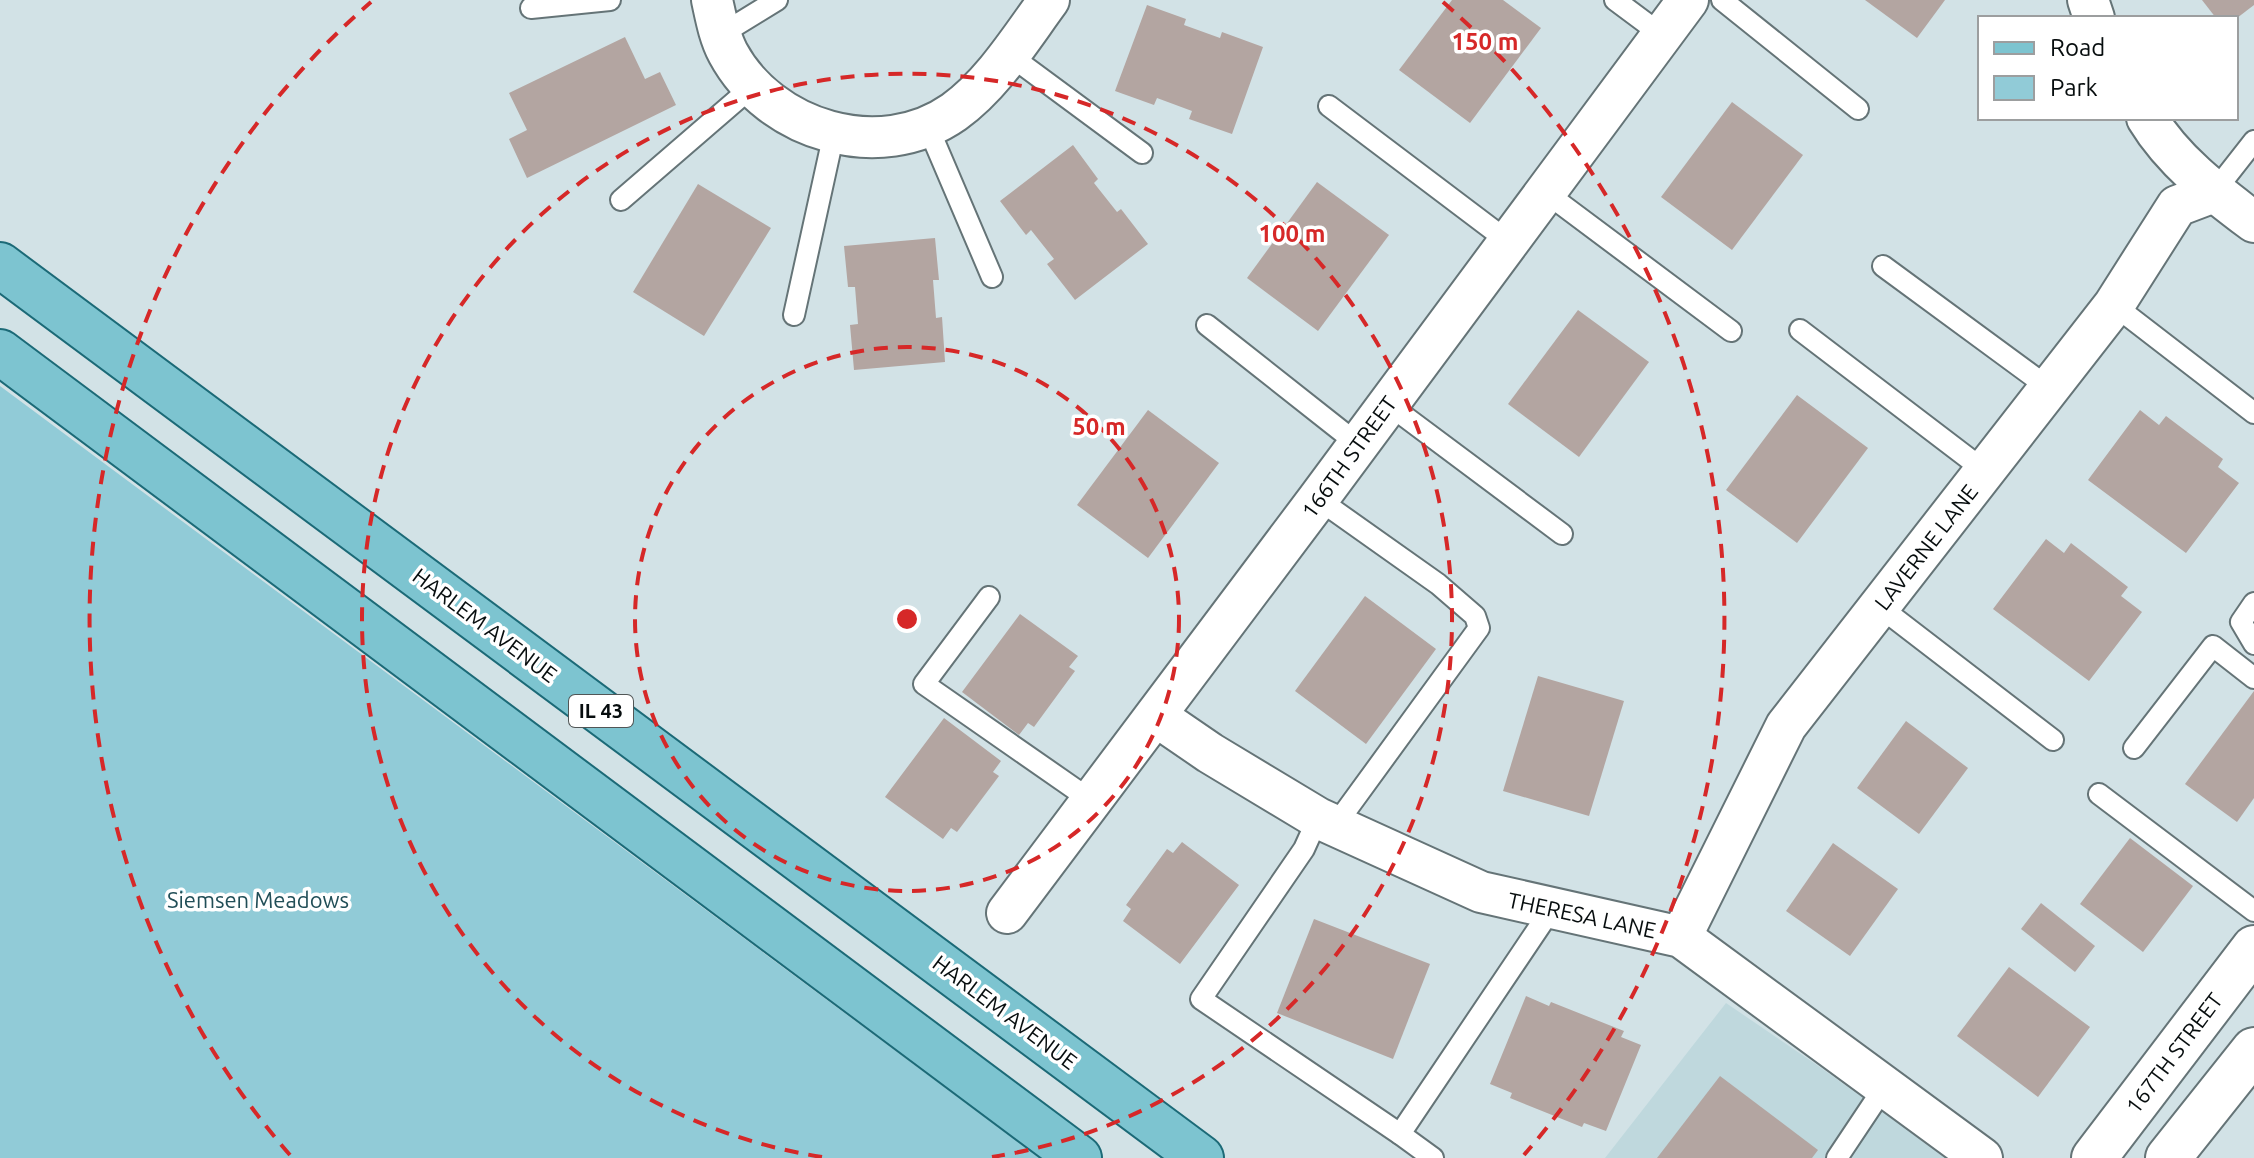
<svg xmlns="http://www.w3.org/2000/svg" width="2254" height="1158" viewBox="0 0 2254 1158" font-family="Ubuntu,sans-serif">
  <rect width="100%" height="100%" fill="#d2e2e6"/>
  <path fill="#bfd8dd" d="M1726 1003 1814 1063 1948 1158H1605Z"/>
  <path fill="#91cbd7" d="M0 386 1040 1158H0Z"/>
  <g fill="#b3a5a1">
    <path d="M1452 0H1503L1541 28 1470 123 1399 70Z"/>
    <path d="M1865 0H1945L1917 38Z"/>
    <path d="M2202 0H2254V5L2237 18H2216Z"/>
    <path d="M1147 5 1186 19 1184 25 1220 38 1222 32 1263 47 1232 134 1189 119 1192 111 1157 98 1154 105 1115 91Z"/>
    <path d="M625 37 645 79 660 72 676 105 527 178 509 139 527 130 509 93Z"/>
    <path d="M1732 102 1803 155 1732 250 1661 197Z"/>
    <path d="M1073 145 1098 179 1094 183 1117 212 1121 209 1148 244 1075 300 1047 264 1054 259 1031 230 1026 235 1000 201Z"/>
    <path d="M1317 182 1389 235 1318 331 1247 278Z"/>
    <path d="M698 184 771 228 704 336 633 292Z"/>
    <path d="M935 238 939 280H933L936 318 942 317 945 362 854 370 850 325 858 324 855 287H848L844 246Z"/>
    <path d="M1578 310 1649 362 1579 457 1508 404Z"/>
    <path d="M1797 395 1868 448 1797 543 1726 490Z"/>
    <path d="M1148 410 1219 463 1148 558 1077 505Z"/>
    <path d="M2140 410 2159 425 2166 416 2223 459 2218 467 2239 483 2186 553 2088 480Z"/>
    <path d="M2046 539 2064 553 2071 543 2128 587 2121 596 2142 612 2089 681 1993 609Z"/>
    <path d="M1365 596 1436 649 1366 744 1295 691Z"/>
    <path d="M1020 614 1078 656 1069 667 1075 671 1034 727 1028 723 1019 735 962 692Z"/>
    <path d="M1538 676 1624 701 1589 816 1503 791Z"/>
    <path d="M2254 691V798L2237 822 2185 784Z"/>
    <path d="M944 718 1001 761 993 772 999 776 957 832 951 828 943 839 885 797Z"/>
    <path d="M1906 721 1968 768 1919 834 1857 788Z"/>
    <path d="M2130 838 2193 886 2143 952 2080 904Z"/>
    <path d="M1182 842 1239 885 1180 964 1123 921 1131 909 1126 905 1167 849 1173 853Z"/>
    <path d="M1833 843 1898 889 1850 956 1786 911Z"/>
    <path d="M2041 903 2095 946 2075 972 2021 929Z"/>
    <path d="M1314 919 1430 964 1393 1059 1277 1013Z"/>
    <path d="M2009 967 2090 1027 2038 1097 1957 1036Z"/>
    <path d="M1526 996 1549 1006 1551 1002 1624 1031 1621 1037 1641 1045 1606 1131 1584 1123 1582 1127 1510 1098 1512 1093 1490 1084Z"/>
    <path d="M1720 1076 1818 1150 1812 1158H1657Z"/>
  </g>
  <g fill="none" stroke-linecap="round" stroke-linejoin="round">
    <defs>
      <g id="service">
        <path d="M1615 0 1662 35"/>
        <path d="M1722 0 1858 109"/>
        <path d="M531 8 610 0"/>
        <path d="M720 35 777 0"/>
        <path d="M1008 54 1142 153"/>
        <path d="M1329 106 1509 242"/>
        <path d="M928 127 992 277"/>
        <path d="M1545 192 1731 331"/>
        <path d="M2214 192 2254 141"/>
        <path d="M621 200 753 86"/>
        <path d="M1883 266 2049 388"/>
        <path d="M2114 305 2254 413"/>
        <path d="M794 315 834 133"/>
        <path d="M1207 325 1359 445"/>
        <path d="M1800 330 1985 471"/>
        <path d="M1388 404 1562 534"/>
        <path d="M1318 499 1438 584 1475 616 1479 628 1334 827"/>
        <path d="M989 597 924 684 1092 801"/>
        <path d="M2254 603 2241 622 2254 644"/>
        <path d="M1880 607 2053 740"/>
        <path d="M2134 748 2213 646 2254 678"/>
        <path d="M2099 794 2254 911"/>
        <path d="M1318 818 1304 849 1201 999 1400 1134"/>
        <path d="M1433 1158 1400 1134 1552 908"/>
        <path d="M1837 1158 1885 1086"/>
      </g>
      <g id="minor">
        <path d="M712 0C716 18 719 36 728 53 770 131 880 164 954 112 993 84 1021 38 1049 0"/>
        <path d="M2088 0 2094 18"/>
        <path d="M2147 118C2173 161 2214 192 2254 222"/>
        <path d="M1156 716 1210 753 1318 818 1481 892 1681 937 1982 1158"/>
        <path d="M1007 913 1318 499 1688 0"/>
        <path d="M1681 937 1786 726 2114 305 2177 206 2214 192"/>
      </g>
      <g id="secondary">
        <path d="M2094 1158 2254 948"/>
        <path d="M2168 1158 2254 1050"/>
      </g>
      <g id="primary">
        <path d="M0 265 1201 1158"/>
        <path d="M0 352 1079 1158"/>
      </g>
    </defs>
    <use href="#service" stroke="#657477" stroke-width="24"/>
    <use href="#minor" stroke="#657477" stroke-width="44"/>
    <use href="#secondary" stroke="#657477" stroke-width="48"/>
    <use href="#primary" stroke="#1c6a77" stroke-width="48"/>
    <use href="#service" stroke="#fff" stroke-width="20"/>
    <use href="#minor" stroke="#fff" stroke-width="40"/>
    <use href="#secondary" stroke="#fff" stroke-width="44"/>
    <use href="#primary" stroke="#7dc4d0" stroke-width="44"/>
  </g>
  <g fill="none" stroke="#d62828" stroke-width="4" stroke-dasharray="14 10">
    <circle cx="907" cy="619" r="272"/>
    <path d="M822 1157A545 545 0 1 1 992 1157"/>
    <path d="M290 1155A817 817 0 0 1 371 2M1443 2A817 817 0 0 1 1524 1155"/>
  </g>
  <g text-anchor="middle" stroke-width="7" stroke-linejoin="round" paint-order="stroke">
    <rect fill="#fff" stroke="#515656" stroke-width="2" x="569" y="695" width="64" height="32" rx="6"/>
    <g font-size="20" font-weight="bold" fill="#070d0e">
      <text x="601" y="718">IL 43</text>
    </g>
    <g font-size="22" fill="#070d0e" stroke="#fff">
      <text transform="translate(1349 457) rotate(-54)" y="8">166TH STREET</text>
      <text transform="translate(1926 547) rotate(-52)" y="8">LAVERNE LANE</text>
      <text transform="translate(485 625) rotate(37)" y="8">HARLEM AVENUE</text>
      <text transform="translate(1582 915) rotate(12)" y="8">THERESA LANE</text>
      <text transform="translate(1005 1012) rotate(37)" y="8">HARLEM AVENUE</text>
      <text transform="translate(2174 1053) rotate(-53)" y="8">167TH STREET</text>
    </g>
    <g font-size="22" fill="#214e57" stroke="#fff">
      <text x="258" y="908">Siemsen Meadows</text>
    </g>
  </g>
  <circle cx="907" cy="619" r="12" fill="#d62828" stroke="#fff" stroke-width="4"/>
  <g font-size="24" text-anchor="middle" font-weight="bold" fill="#d62828" stroke="#fff" stroke-width="7" stroke-linejoin="round" paint-order="stroke">
    <text x="1485" y="50">150 m</text>
    <text x="1292" y="242">100 m</text>
    <text x="1099" y="435">50 m</text>
  </g>
  <rect x="1978" y="16" width="260" height="104" fill="#ffffff" stroke="#9c9e9f" stroke-width="2"/>
  <rect x="1994" y="42" width="40" height="12" fill="#7dc4d0" stroke="#9c9e9f" stroke-width="2"/>
  <text x="2050" y="56" font-size="24" fill="#070d0e">Road</text>
  <rect x="1994" y="76" width="40" height="24" fill="#91cbd7" stroke="#9c9e9f" stroke-width="2"/>
  <text x="2050" y="96" font-size="24" fill="#070d0e">Park</text>
</svg>
